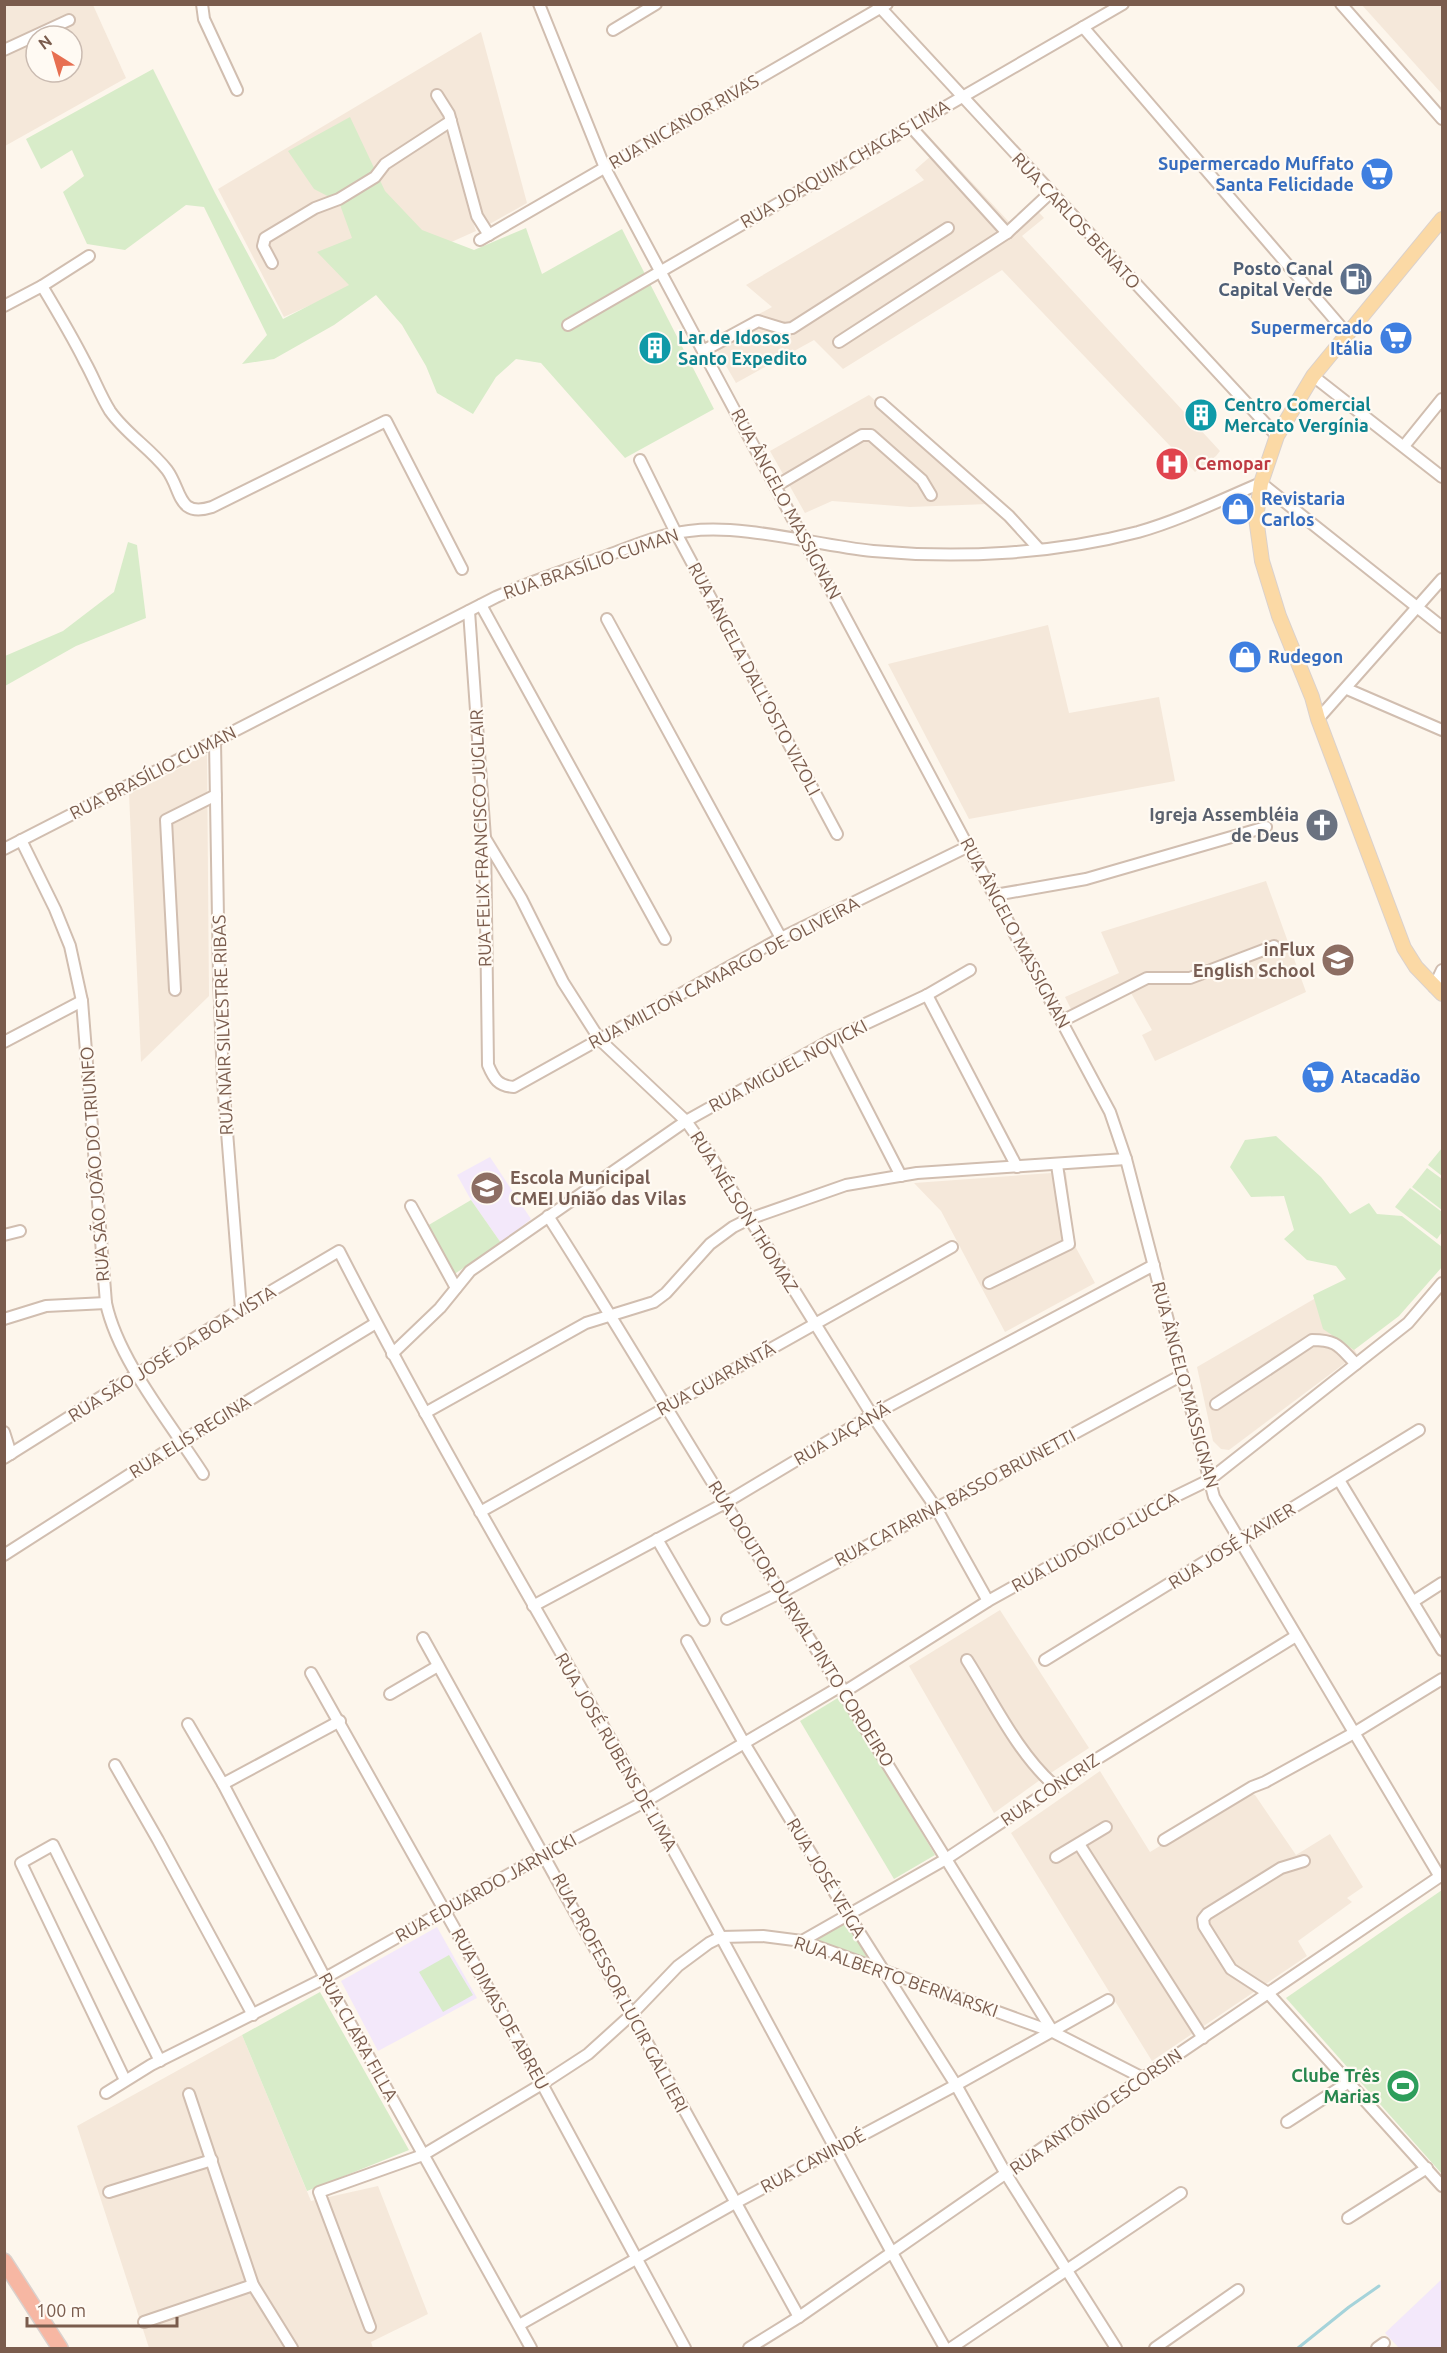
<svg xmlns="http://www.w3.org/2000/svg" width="1447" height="2353" font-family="Ubuntu,sans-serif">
	<rect width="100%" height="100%" fill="#fdf6ec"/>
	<!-- residential -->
	<g fill="#f5e8da" fill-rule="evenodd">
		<path d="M5 5H93L126 78 5 146ZM36 36H72V72H36Z"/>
		<polygon points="1362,5 1442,5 1442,94"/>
		<polygon points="481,32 527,203 488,225 480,214 472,219 476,231 284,317 218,189"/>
		<polygon points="925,132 1010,223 1035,208 1044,218 1022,236 1220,451 1216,456 1195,472 1002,270 843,369 814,340 736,383 711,340 772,307 746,285 924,180 915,170 932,155 918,138"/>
		<polygon points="869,395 988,504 910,507 832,501 805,513 770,451"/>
		<polygon points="1048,625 1069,713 1159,697 1175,781 969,819 888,664"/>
		<polygon points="207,754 209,996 141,1062 129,794"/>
		<polygon points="1266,881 1306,992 1155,1061 1142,1035 1152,1030 1131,993 1076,1019 1065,997 1119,973 1101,932"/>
		<polygon points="1066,1172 1075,1246 1095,1283 1005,1332 941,1211 914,1183"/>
		<polygon points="1321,1295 1357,1354 1229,1450 1221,1449 1213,1441 1197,1367"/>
		<polygon points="1000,1610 1089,1748 1040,1780 994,1813 909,1666"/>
		<polygon points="1100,1771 1150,1852 1247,1793 1255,1795 1296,1855 1330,1834 1363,1887 1347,1898 1352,1902 1298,1941 1307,1956 1152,2061 1011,1833"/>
		<polygon points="242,2035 311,2201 378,2186 428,2314 371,2342 373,2348 149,2348 77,2126"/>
	</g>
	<!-- education -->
	<g fill="#f3e8fa">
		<polygon points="490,1157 531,1219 501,1243 471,1200 457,1175"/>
		<polygon points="437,1927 477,1998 378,2051 341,1981"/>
		<polygon points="1442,2279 1442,2348 1399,2348 1385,2333"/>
	</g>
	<!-- green -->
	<g fill="#d8ecc9">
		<polygon points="153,69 215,193 283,319 349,285 317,252 352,238 339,202 314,189 288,151 350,117 385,191 422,230 474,250 526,228 542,274 622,229 714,409 625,458 541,363 516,359 496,377 473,414 437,393 426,366 402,325 376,295 334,325 274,359 242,364 267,335 204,207 186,205 125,250 87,244 63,192 84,176 72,150 41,169 26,139"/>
		<polygon points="128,542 137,545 146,618 76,646 5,686 5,656 63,631 114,592"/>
		<polygon points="1276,1136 1321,1177 1350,1214 1369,1203 1377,1214 1402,1216 1442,1247 1442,1267 1399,1316 1354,1350 1323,1329 1313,1295 1346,1279 1336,1266 1307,1260 1284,1239 1294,1230 1284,1196 1251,1197 1230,1167 1245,1140"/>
		<polygon points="1442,1148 1442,1176 1428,1165"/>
		<polygon points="1427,1168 1442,1179 1442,1210 1412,1187"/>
		<polygon points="1410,1188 1442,1212 1442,1232 1437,1239 1395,1207"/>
		<polygon points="471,1200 501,1243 453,1275 427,1226"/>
		<polygon points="841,1696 935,1855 894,1879 800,1721"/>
		<polygon points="1442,1890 1442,2174 1286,1998"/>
		<polygon points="847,1922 869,1961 815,1939"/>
		<polygon points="449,1955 473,1995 443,2012 419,1972"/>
		<polygon points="320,1992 409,2150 307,2191 242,2035"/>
	</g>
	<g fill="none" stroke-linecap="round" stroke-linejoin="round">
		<!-- stream -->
		<polyline stroke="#a5d3da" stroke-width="3" points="1298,2348 1349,2307 1379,2286"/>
		<!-- minor casing -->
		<g stroke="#d1beb0" stroke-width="14">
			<g id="minor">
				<polyline points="202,4 204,19 237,90"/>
				<polyline points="539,4 605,168 1110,1112 1126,1159 1214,1497 1440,1877"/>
				<polyline points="877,4 1277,436"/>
				<polyline points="1341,4 1442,119"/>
				<polyline points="1083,27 1348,335"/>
				<polyline points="613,30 656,4"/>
				<polyline points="4,50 69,20"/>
				<polyline points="437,95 449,114 477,216 489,235"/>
				<polyline points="911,127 1007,233"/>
				<polyline points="480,240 887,4"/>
				<polyline points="272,263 263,246 265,238 315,208 339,199 375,177 385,164 451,121"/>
				<path d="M42 286C57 311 72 336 85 362 94 378 100 395 110 411 126 434 150 448 167 470 182 490 177 518 212 507L386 421 462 569"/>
				<polyline points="4,306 42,286 89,256"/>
				<polyline points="568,325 1123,4"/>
				<polyline points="839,342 1007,233 1050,193"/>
				<polyline points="703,351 758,321 784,329 792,328 948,228"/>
				<polyline points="1313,376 1442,477"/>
				<polyline points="881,403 1009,516 1039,549"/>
				<polyline points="1404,446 1442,399"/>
				<polyline points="640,460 676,533 837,834"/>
				<polyline points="776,486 862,435 871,435 922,480 931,495"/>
				<polyline points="481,605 665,939"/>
				<path d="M469 611 485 838 488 1065C494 1079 498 1086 514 1087L781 938 969 846"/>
				<polyline points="607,619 781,938"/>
				<polyline points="1347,689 1442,730"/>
				<polyline points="1318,719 1442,579"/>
				<polyline points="215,741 219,977 223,1081 241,1309"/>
				<polyline points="485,838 521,898 563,982 600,1040 686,1121 708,1152 872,1415 936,1508 988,1601"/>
				<path d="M21 840 55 909 70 946 82 1001 106 1303C118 1360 171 1424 203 1474"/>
				<path d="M4 849 496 597C532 581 569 569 606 556 633 546 660 534 689 531 745 524 815 545 873 551 959 559 1054 554 1138 532 1180 520 1221 500 1261 483L1442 627"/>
				<polyline points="995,895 1086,879 1266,827"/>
				<polyline points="1434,987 1442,970"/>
				<polyline points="175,990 166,820 216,795"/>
				<polyline points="927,995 1017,1167"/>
				<polyline points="1062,1021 1147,978 1190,978 1274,946"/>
				<polyline points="831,1040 901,1176"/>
				<polyline points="4,1042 82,1001"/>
				<polyline points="411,1206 456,1288"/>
				<path d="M548 1216C609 1311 666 1408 725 1503 835 1679 944 1855 1053 2032"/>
				<polyline points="4,1235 20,1231"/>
				<polyline points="989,1283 1069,1244 1057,1165"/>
				<polyline points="4,1319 46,1306 106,1303"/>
				<polyline points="392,1354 440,1308 470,1271 686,1121 831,1040 927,995 970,970"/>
				<path d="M1216 1404 1312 1340C1338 1340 1339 1347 1356 1364"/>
				<polyline points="425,1413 586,1323 654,1302 666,1293 710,1244 733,1227 749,1219 846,1185 917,1173 1126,1159"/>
				<polyline points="4,1432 11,1454"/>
				<path d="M4 1458 241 1309 339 1251C435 1438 542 1619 646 1801 748 1982 843 2168 945 2348"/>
				<polyline points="1339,1480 1442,1650"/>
				<polyline points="480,1512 952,1247"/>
				<polyline points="657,1539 704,1620"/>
				<polyline points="4,1555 182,1441 376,1323"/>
				<polyline points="1414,1601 1442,1583"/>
				<polyline points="533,1606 725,1503 872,1415 1154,1265"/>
				<polyline points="727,1619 782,1592 1182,1375"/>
				<path d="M423 1638C550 1863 673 2091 799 2317"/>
				<polyline points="687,1641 744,1743 849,1916 956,2085 1006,2174 1116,2348"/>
				<path d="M967 1660C993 1701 1018 1754 1055 1786"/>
				<polyline points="1045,1660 1419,1430"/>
				<polyline points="311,1673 542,2084 685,2348"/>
				<polyline points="844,1692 988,1601 1168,1500 1209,1480 1408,1323 1442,1283"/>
				<polyline points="390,1694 438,1666"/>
				<polyline points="188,1724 223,1784 325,1978 531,2348"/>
				<polyline points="115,1765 158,1840 253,2015"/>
				<polyline points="223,1784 340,1721"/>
				<polyline points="1164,1840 1252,1787 1265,1782 1354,1733 1442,1679"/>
				<polyline points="1079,1844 1203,2038"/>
				<polyline points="1056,1857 1106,1827"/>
				<polyline points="1304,1861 1281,1868 1207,1914 1203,1919 1204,1926 1231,1969 1268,1993 1442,2186"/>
				<polyline points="802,1941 946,1859 1100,1757 1296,1636"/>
				<polyline points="125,2080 21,1863 53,1845 160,2061"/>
				<polyline points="106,2093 151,2065 325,1978 545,1854 646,1801 841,1686"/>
				<polyline points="189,2094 253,2285 292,2348"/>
				<polyline points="1287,2122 1349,2082"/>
				<polyline points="109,2192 212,2160"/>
				<polyline points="1348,2218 1427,2168"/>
				<polyline points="144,2322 253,2285"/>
				<polyline points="519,2325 735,2203 956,2085 1108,2000"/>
				<polyline points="370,2327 319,2192 423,2155 542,2084 588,2054 631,2015 678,1966 709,1943 721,1937 763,1936 802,1941 1053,2032 1143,2078"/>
				<polyline points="749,2348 799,2317 1143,2078 1442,1875"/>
				<polyline points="951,2348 1181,2193"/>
				<polyline points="1155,2348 1238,2290"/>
				<polyline points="1377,2348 1384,2343"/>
			</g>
		</g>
		<!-- major casing -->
		<g stroke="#dad1cd" stroke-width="16">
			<polyline id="major" points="1442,219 1313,376 1277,436 1261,483 1256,518 1262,561 1279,616 1312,697 1318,719 1404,948 1416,967 1442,994"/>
		</g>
		<!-- highway casing -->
		<g stroke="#dad1cd" stroke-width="18">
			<polyline id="highway" points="4,2261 60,2348"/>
		</g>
		<!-- minor -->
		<use href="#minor" stroke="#fff" stroke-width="10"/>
		<!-- major -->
		<use href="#major" stroke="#fbd9a5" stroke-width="14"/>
		<!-- highway -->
		<use href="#highway" stroke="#f7b7a3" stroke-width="15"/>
	</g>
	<!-- icons -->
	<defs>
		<g id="supermarket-disc" transform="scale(1.725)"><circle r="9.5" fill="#3f7fe0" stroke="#fffaf3"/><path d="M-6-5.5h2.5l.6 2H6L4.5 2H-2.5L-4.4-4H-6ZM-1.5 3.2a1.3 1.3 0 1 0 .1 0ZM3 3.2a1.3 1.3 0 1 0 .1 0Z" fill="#fff"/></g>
		<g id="fuel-disc" transform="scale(1.725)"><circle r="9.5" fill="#5c6f8a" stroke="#fffaf3"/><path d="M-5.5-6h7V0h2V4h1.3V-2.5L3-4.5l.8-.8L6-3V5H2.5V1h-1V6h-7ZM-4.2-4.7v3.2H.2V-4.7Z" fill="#fff"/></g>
		<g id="building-disc" transform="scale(1.725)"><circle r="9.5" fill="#0f9aa8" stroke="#fffaf3"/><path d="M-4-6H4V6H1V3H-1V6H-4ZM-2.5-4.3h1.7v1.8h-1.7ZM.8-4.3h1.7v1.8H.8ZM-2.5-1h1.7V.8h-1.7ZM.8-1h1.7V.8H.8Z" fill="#fff"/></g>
		<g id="hospital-disc" transform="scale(1.725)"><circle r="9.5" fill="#e0444e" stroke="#fffaf3"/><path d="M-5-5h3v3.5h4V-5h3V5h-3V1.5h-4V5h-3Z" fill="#fff"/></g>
		<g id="shop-disc" transform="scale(1.725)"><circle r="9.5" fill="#3f7fe0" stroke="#fffaf3"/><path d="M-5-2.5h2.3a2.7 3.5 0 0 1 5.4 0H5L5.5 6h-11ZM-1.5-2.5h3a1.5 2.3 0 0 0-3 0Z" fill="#fff"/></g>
		<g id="church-disc" transform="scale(1.725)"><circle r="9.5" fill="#6b7280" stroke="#fffaf3"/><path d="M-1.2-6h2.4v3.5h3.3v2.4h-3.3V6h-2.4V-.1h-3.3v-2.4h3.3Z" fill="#fff"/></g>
		<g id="school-disc" transform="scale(1.725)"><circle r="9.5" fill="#8d6e63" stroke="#fffaf3"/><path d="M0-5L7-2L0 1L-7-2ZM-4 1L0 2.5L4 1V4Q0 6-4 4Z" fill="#fff"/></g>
		<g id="stadium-disc" transform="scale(1.725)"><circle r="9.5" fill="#2e9e5b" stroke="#fffaf3"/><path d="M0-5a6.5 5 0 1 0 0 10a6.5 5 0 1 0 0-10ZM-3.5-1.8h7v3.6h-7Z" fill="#fff"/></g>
	</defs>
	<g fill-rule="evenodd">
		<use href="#supermarket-disc" x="1377" y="174"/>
		<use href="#fuel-disc" x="1356" y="279"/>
		<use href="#supermarket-disc" x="1396" y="338"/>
		<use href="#building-disc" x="655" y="348"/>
		<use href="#building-disc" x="1201" y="415"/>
		<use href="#hospital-disc" x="1172" y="464"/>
		<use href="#shop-disc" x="1238" y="509"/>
		<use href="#shop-disc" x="1245" y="657"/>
		<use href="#church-disc" x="1322" y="825"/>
		<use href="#school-disc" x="1338" y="960"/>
		<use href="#supermarket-disc" x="1318" y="1077"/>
		<use href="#school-disc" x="487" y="1188"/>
		<use href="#stadium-disc" x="1403" y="2086"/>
	</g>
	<g text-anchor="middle" stroke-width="4.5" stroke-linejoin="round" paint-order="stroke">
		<!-- street labels -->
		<g font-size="18" fill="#7a5c4d" stroke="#fffaf3">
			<text transform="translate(684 122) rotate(-30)" y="6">RUA NICANOR RIVAS</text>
			<text transform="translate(845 164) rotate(-30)" y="6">RUA JOAQUIM CHAGAS LIMA</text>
			<text transform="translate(1076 221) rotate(47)" y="6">RUA CARLOS BENATO</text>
			<text transform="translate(786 504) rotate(62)" y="6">RUA ÂNGELO MASSIGNAN</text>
			<text transform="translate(591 564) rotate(-19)" y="6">RUA BRASÍLIO CUMAN</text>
			<text transform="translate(754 679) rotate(62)" y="6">RUA ÂNGELA DALL'OSTO VIZOLI</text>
			<text transform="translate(153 773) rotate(-27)" y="6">RUA BRASÍLIO CUMAN</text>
			<text transform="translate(481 838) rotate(-92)" y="6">RUA FELIX FRANCISCO JUGLAIR</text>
			<text transform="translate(1015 933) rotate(62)" y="6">RUA ÂNGELO MASSIGNAN</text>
			<text transform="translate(724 973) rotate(-28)" y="6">RUA MILTON CAMARGO DE OLIVEIRA</text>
			<text transform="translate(223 1025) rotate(-92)" y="6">RUA NAIR SILVESTRE RIBAS</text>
			<text transform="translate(788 1066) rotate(-28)" y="6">RUA MIGUEL NOVICKI</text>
			<text transform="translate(95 1164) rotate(-94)" y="6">RUA SÃO JOÃO DO TRIUNFO</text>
			<text transform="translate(744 1212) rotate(58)" y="6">RUA NÉLSON THOMAZ</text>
			<text transform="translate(172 1354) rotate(-32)" y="6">RUA SÃO JOSÉ DA BOA VISTA</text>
			<text transform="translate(716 1379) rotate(-29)" y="6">RUA GUARANTÃ</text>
			<text transform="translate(1185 1385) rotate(75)" y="6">RUA ÂNGELO MASSIGNAN</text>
			<text transform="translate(842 1434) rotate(-30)" y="6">RUA JAÇANÃ</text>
			<text transform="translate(190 1437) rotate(-32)" y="6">RUA ELIS REGINA</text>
			<text transform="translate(955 1498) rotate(-28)" y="6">RUA CATARINA BASSO BRUNETTI</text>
			<text transform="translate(1095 1542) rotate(-29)" y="6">RUA LUDOVICO LUCCA</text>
			<text transform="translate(1232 1546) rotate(-32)" y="6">RUA JOSÉ XAVIER</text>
			<text transform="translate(801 1624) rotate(58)" y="6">RUA DOUTOR DURVAL PINTO CORDEIRO</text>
			<text transform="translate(616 1752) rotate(60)" y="6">RUA JOSÉ RUBENS DE LIMA</text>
			<text transform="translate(1050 1790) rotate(-34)" y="6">RUA CONCRIZ</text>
			<text transform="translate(826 1878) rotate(59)" y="6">RUA JOSÉ VEIGA</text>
			<text transform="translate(486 1888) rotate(-29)" y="6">RUA EDUARDO JARNICKI</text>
			<text transform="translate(896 1977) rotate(19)" y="6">RUA ALBERTO BERNARSKI</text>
			<text transform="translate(620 1993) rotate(62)" y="6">RUA PROFESSOR LUCIR GALLIERI</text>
			<text transform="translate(500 2009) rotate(61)" y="6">RUA DIMAS DE ABREU</text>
			<text transform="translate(358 2037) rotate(61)" y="6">RUA CLARA FILLA</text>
			<text transform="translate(1096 2112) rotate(-35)" y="6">RUA ANTÔNIO ESCORSIN</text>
			<text transform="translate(813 2161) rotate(-28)" y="6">RUA CANINDÉ</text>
		</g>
		<!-- shop labels -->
		<g font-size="18" font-weight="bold" fill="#366cbe" stroke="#fffaf3" text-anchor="start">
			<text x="1354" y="170" text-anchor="end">Supermercado Muffato<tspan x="1354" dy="21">Santa Felicidade</tspan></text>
			<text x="1373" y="334" text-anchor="end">Supermercado<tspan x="1373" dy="21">Itália</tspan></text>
			<text x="1261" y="505">Revistaria<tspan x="1261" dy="21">Carlos</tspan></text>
			<text x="1268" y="663">Rudegon</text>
			<text x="1341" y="1083">Atacadão</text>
		</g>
		<!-- service labels -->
		<g font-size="18" font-weight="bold" fill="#4e5e75" stroke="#fffaf3" text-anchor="end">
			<text x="1333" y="275">Posto Canal<tspan x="1333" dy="21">Capital Verde</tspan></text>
		</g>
		<!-- culture labels -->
		<g font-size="18" font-weight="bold" fill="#0d838f" stroke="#fffaf3" text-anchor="start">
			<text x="678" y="344">Lar de Idosos<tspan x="678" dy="21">Santo Expedito</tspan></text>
			<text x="1224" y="411">Centro Comercial<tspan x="1224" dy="21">Mercato Vergínia</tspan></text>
		</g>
		<!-- health labels -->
		<g font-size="18" font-weight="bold" fill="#be3a42" stroke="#fffaf3" text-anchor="start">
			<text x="1195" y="470">Cemopar</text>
		</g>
		<!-- worship labels -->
		<g font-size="18" font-weight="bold" fill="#5b616d" stroke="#fffaf3" text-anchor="end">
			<text x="1299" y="821">Igreja Assembléia<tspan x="1299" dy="21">de Deus</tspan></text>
		</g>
		<!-- education labels -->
		<g font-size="18" font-weight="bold" fill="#785e54" stroke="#fffaf3" text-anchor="end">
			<text x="1315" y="956">inFlux<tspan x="1315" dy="21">English School</tspan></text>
			<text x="510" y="1184" text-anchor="start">Escola Municipal<tspan x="510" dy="21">CMEI União das Vilas</tspan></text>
		</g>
		<!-- leisure labels -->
		<g font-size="18" font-weight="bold" fill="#27864d" stroke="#fffaf3" text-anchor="end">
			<text x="1380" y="2082">Clube Três<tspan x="1380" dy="21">Marias</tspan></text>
		</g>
	</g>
	<!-- border -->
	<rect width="1447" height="2353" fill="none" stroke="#7a5c4d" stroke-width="12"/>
	<!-- north arrow -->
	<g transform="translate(54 54) rotate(323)"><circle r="28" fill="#fffaf3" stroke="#cabbb1" stroke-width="1.5"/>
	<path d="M0-4.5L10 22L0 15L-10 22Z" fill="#e76f51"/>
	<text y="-9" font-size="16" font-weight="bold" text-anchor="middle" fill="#7a5c4d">N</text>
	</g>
	<!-- scale -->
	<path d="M27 2317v9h150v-9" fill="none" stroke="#7a5c4d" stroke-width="3"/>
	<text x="36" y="2317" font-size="18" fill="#7a5c4d" stroke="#fffaf3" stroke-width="4.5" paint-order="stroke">100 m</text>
</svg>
